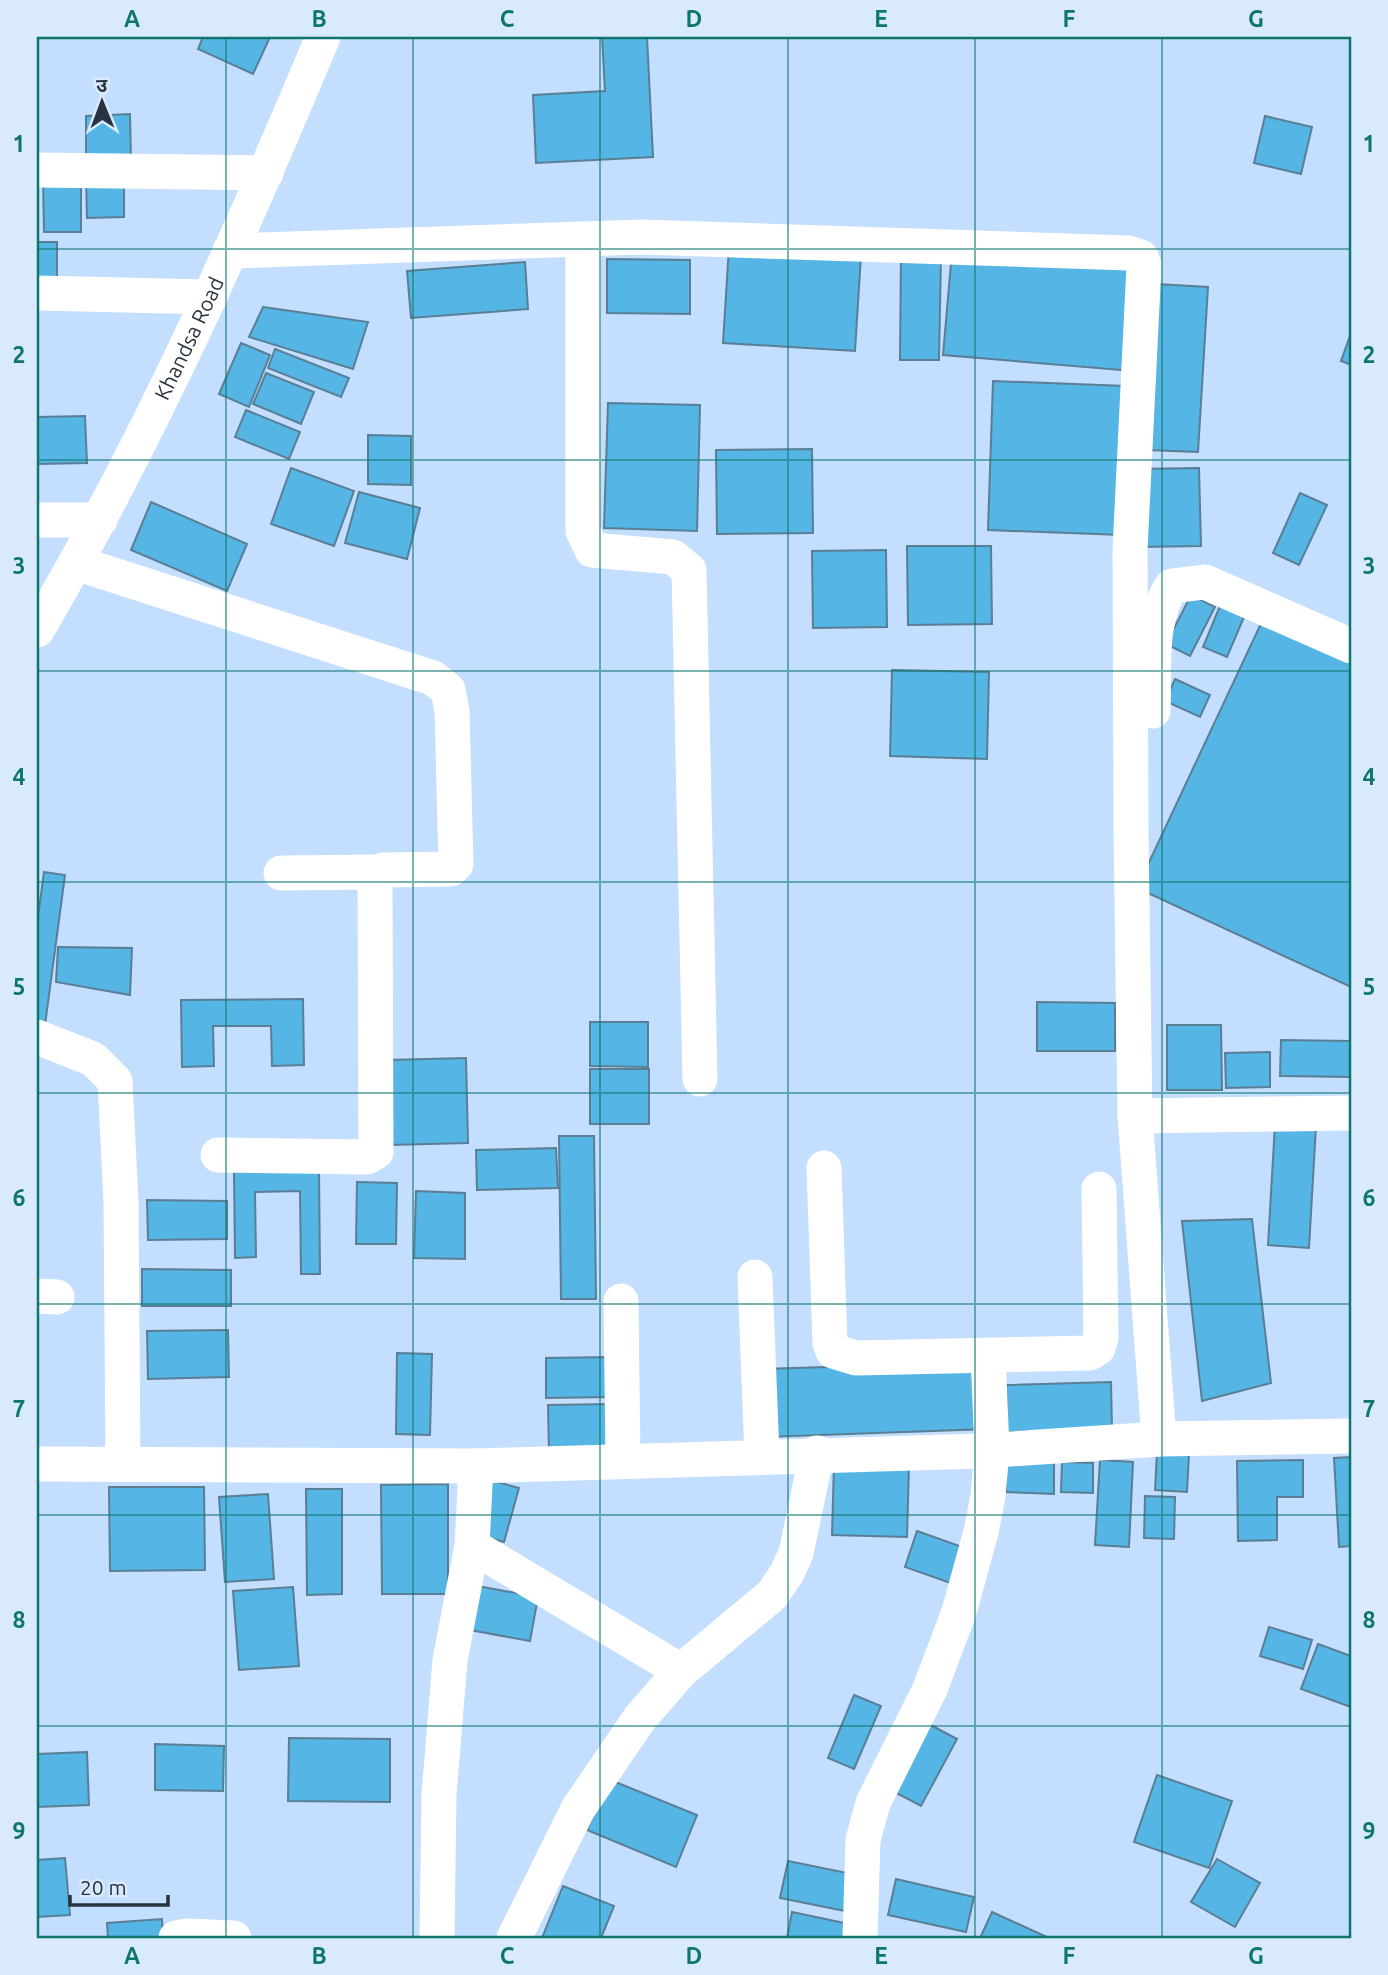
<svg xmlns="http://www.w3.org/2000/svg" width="1388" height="1975" font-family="Ubuntu,'Noto Sans Devanagari',sans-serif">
	<rect width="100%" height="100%" fill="#c3defe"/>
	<!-- building -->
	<g fill="#55b5e5" stroke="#5a7f94" stroke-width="2">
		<polygon points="203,37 270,37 253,74 198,49"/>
		<polygon points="602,37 647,37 653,157 536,163 533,95 605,91"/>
		<polygon points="130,114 131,161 86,163 86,116"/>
		<polygon points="1265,116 1312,127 1301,174 1254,163"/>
		<polygon points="124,176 124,217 87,218 86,177"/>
		<polygon points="81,177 81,232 44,232 43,178"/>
		<rect x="37" y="242" width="20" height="39"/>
		<polygon points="729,247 861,255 855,351 723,343"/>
		<polygon points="952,252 1142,267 1133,371 943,355"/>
		<polygon points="901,255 941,255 939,360 900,360"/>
		<polygon points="607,259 690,260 690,314 607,313"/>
		<polygon points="525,262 528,309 411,318 407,271"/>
		<polygon points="1156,284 1208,287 1198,452 1147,450"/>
		<polygon points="263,307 368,322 353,369 249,337"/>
		<polygon points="1351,333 1351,365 1341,361"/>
		<polygon points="241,343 270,355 249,407 219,394"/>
		<polygon points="275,349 349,378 341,397 268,368"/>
		<polygon points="266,373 314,392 301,424 253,404"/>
		<polygon points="993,381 1126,386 1121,535 988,530"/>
		<polygon points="608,403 700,405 697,531 604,528"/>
		<polygon points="246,410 300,432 289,459 235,437"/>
		<polygon points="85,416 87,463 37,464 37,417"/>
		<polygon points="368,435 411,436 411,485 368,484"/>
		<polygon points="812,449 813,533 717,534 716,450"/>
		<polygon points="291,468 354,491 334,546 271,524"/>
		<polygon points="1199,468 1201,546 1138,547 1136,469"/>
		<polygon points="359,492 420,508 407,559 345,543"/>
		<polygon points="1300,493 1327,505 1299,565 1273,553"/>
		<polygon points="151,502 247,544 227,591 131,550"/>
		<polygon points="907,546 991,546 992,624 908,625"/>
		<polygon points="886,550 887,627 813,628 812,551"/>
		<polygon points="1191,595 1215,607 1190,656 1166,644"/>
		<polygon points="1222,601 1247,610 1227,657 1203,647"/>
		<polygon points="1264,617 1351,658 1351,987 1137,888"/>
		<polygon points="892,670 989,672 987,759 890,756"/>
		<polygon points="1175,679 1210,695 1200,717 1165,701"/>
		<polygon points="44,872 65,875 45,1025 37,1024 37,924"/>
		<polygon points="58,947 132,948 130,995 56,982"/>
		<polygon points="303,999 304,1065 272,1066 271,1026 213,1026 214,1066 182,1067 181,1000"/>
		<polygon points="1037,1002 1115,1003 1115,1051 1037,1051"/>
		<polygon points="590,1022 648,1022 648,1067 590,1066"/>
		<polygon points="1167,1025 1221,1025 1222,1090 1167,1090"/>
		<polygon points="1281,1040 1351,1041 1351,1077 1280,1076"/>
		<polygon points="1270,1052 1270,1087 1226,1088 1225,1053"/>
		<polygon points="466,1058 468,1143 389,1145 388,1060"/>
		<rect x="590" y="1069" width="59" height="55"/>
		<polygon points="1275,1124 1316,1126 1309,1248 1268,1245"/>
		<polygon points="559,1136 594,1136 596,1299 561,1299"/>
		<polygon points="556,1148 558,1188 477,1190 476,1150"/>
		<polygon points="319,1169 320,1274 301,1274 300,1191 255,1192 256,1257 235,1258 234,1170"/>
		<polygon points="357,1182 397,1183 396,1244 356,1244"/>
		<polygon points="416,1191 465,1193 465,1259 414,1258"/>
		<polygon points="147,1200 227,1201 227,1239 148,1240"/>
		<polygon points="1252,1219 1271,1383 1202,1401 1182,1221"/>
		<polygon points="142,1269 231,1270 231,1306 142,1306"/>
		<polygon points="228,1330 229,1377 148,1379 147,1331"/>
		<polygon points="397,1353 432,1354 430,1435 396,1434"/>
		<polygon points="612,1357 612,1397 546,1398 546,1358"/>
		<polygon points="985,1362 988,1429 765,1437 763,1369"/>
		<polygon points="1111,1382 1112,1429 1007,1432 1006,1385"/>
		<polygon points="613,1404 613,1453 549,1453 548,1405"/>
		<polygon points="1157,1451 1189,1454 1187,1492 1155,1490"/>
		<polygon points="1351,1457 1351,1546 1339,1547 1334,1458"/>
		<polygon points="1100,1460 1133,1462 1129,1547 1095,1545"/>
		<polygon points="1303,1460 1303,1497 1277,1497 1277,1540 1238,1541 1237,1461"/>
		<polygon points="1006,1461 1054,1462 1054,1494 1006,1492"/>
		<polygon points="1062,1462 1093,1463 1093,1493 1061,1492"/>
		<polygon points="834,1464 909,1466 907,1537 832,1535"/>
		<polygon points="490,1480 519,1488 504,1542 475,1534"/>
		<polygon points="448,1484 448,1594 382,1594 381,1485"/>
		<polygon points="109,1487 204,1487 205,1570 110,1571"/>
		<polygon points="306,1489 342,1489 342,1594 307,1595"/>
		<polygon points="268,1494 274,1579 225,1582 219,1497"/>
		<polygon points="1145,1496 1175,1497 1174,1539 1144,1538"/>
		<polygon points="917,1531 968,1549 956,1585 905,1567"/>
		<polygon points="472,1585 538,1597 530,1641 464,1629"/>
		<polygon points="293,1587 299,1666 239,1670 233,1591"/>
		<polygon points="1269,1627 1312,1640 1303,1669 1260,1656"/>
		<polygon points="1318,1644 1351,1656 1351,1707 1301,1689"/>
		<polygon points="854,1695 881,1706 854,1769 828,1758"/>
		<polygon points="925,1722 957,1739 921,1806 889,1789"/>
		<polygon points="289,1738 390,1739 390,1802 288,1801"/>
		<polygon points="155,1744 224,1746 223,1791 155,1790"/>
		<polygon points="87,1752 89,1805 37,1807 37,1754"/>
		<polygon points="1157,1775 1232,1801 1209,1868 1134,1842"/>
		<polygon points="608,1779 697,1815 676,1867 587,1830"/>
		<polygon points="65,1858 70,1915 37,1917 37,1860"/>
		<polygon points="1217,1859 1260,1883 1235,1927 1191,1902"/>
		<polygon points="788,1861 852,1874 845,1911 780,1898"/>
		<polygon points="896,1879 974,1897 966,1932 888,1915"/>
		<polygon points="563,1886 614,1906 601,1938 542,1938"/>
		<polygon points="792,1912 854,1925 852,1938 787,1938"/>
		<polygon points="992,1912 1049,1938 980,1938"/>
		<polygon points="162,1919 163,1938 108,1938 107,1923"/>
	</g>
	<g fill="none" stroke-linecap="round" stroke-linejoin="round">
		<!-- minor -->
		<g stroke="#fff" stroke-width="35">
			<polyline points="37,170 266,173"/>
			<polyline points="583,239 583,531 592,550 673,557 689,570 700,1079"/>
			<polyline points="230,251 642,237 1129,253 1141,257 1144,265 1130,550 1131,831 1135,1116 1159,1439"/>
			<polyline points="37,293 210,297"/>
			<polyline points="37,520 100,520"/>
			<polyline points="76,563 433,678 448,690 452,711 456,864 451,869 383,870 377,872 375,881 376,1152 367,1157 218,1155"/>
			<path id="s1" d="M37 630C149 440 238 240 323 37"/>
			<path d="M1153 711C1155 670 1148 620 1172 586L1205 582 1351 646"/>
			<polyline points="281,873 377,872"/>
			<polyline points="37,1037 93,1059 115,1081 121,1202 123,1463"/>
			<polyline points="1135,1116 1351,1113"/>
			<polyline points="824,1168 830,1343 833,1351 856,1358 1090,1353 1098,1348 1101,1338 1099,1189"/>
			<polyline points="755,1277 762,1456"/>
			<polyline points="37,1296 57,1297"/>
			<polyline points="621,1301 623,1461"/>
			<polyline points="37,1464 476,1466 981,1451 1159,1439 1351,1436"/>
			<polyline points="472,1546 681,1671"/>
			<polyline points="176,1938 187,1936 234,1938"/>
			<polyline points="437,1938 439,1795 450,1660 472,1546 476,1466"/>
			<polyline points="514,1938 578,1809 640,1718 681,1671 772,1595 787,1573 796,1553 817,1453"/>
			<polyline points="860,1938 863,1840 873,1803 930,1689 959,1612 981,1532 988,1496 992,1450 988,1355"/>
		</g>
	</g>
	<!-- grid -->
	<path fill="none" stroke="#0f766e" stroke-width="2" stroke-opacity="0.55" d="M226 37V1938M413 37V1938M600 37V1938M788 37V1938M975 37V1938M1162 37V1938M37 249H1351M37 460H1351M37 671H1351M37 882H1351M37 1093H1351M37 1304H1351M37 1515H1351M37 1726H1351"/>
	<g text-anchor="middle" stroke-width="5" stroke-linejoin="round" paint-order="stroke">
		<!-- street labels -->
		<g font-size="21" fill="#28333f" stroke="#daeafd">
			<text dy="7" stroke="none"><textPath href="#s1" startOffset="329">Khandsa Road</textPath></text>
		</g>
	</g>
	<!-- border -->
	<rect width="1388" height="1975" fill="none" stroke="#daeafd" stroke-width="77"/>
	<!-- north arrow -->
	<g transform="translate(102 102) rotate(359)" stroke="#daeafd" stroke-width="5" paint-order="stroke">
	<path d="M0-5L12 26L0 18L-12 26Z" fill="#28333f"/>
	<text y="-10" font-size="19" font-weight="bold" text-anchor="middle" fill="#28333f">उ</text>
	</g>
	<!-- scale -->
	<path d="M70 1895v10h98v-10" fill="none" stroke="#28333f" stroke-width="3.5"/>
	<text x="80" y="1895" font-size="21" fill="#28333f" stroke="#daeafd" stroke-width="5" paint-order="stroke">20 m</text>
	<rect x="38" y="38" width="1312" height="1899" fill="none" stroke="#0f766e" stroke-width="2.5"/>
	<g font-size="23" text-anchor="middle" font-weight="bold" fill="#0f766e">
		<text x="132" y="27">A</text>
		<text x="319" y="27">B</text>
		<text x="507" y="27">C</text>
		<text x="694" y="27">D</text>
		<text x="881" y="27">E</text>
		<text x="1069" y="27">F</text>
		<text x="1256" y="27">G</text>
		<text x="19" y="152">1</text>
		<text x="1369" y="152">1</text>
		<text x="19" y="363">2</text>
		<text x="1369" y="363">2</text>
		<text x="19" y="574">3</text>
		<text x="1369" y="574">3</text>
		<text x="19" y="785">4</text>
		<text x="1369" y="785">4</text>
		<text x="19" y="995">5</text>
		<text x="1369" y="995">5</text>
		<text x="19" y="1206">6</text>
		<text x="1369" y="1206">6</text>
		<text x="19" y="1417">7</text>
		<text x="1369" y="1417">7</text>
		<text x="19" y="1628">8</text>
		<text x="1369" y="1628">8</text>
		<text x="19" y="1839">9</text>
		<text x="1369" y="1839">9</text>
		<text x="132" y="1964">A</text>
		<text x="319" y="1964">B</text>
		<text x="507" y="1964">C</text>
		<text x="694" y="1964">D</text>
		<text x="881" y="1964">E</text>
		<text x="1069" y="1964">F</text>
		<text x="1256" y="1964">G</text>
	</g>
</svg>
